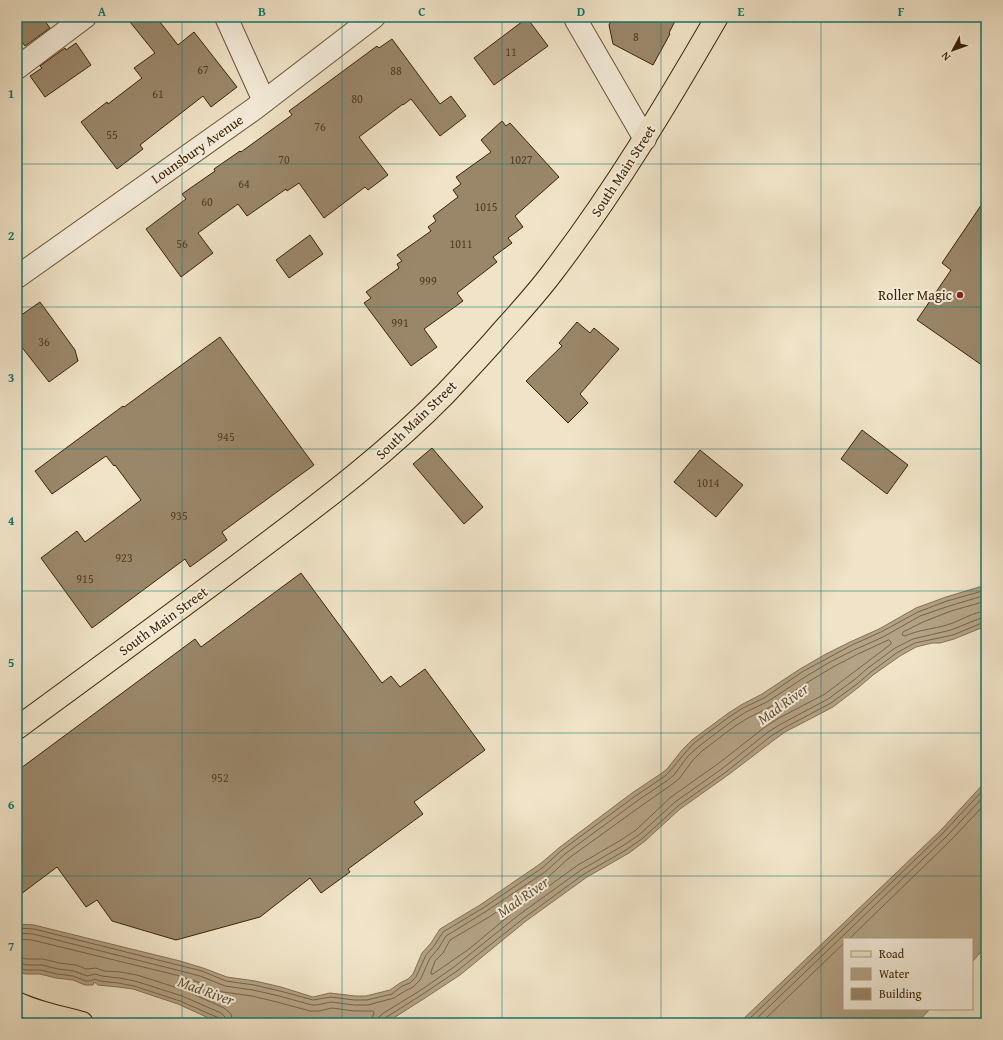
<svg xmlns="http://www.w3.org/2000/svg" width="1003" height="1040" font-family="'Gentium Book Plus',serif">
	<rect width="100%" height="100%" fill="#f0e3c7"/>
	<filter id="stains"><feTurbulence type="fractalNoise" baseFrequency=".005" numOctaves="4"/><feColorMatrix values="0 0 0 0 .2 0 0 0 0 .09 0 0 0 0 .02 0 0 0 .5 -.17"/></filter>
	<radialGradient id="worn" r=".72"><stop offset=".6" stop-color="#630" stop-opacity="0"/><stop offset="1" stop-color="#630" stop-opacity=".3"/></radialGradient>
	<!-- water -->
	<g fill="#b3a285" stroke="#847052">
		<polygon points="986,585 986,626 954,639 940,643 932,643 916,647 900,656 873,675 859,687 833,707 785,732 774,740 728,775 680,809 645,841 629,853 587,877 526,921 460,975 425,998 392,1019 384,1023 223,1023 213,1020 178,1004 133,989 118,987 98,985 94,982 93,985 85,985 73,980 56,978 40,974 26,974 17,972 17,924 34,925 180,961 203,968 227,977 255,981 281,987 313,997 330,993 355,996 366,996 390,990 400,983 408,979 413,974 422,953 431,943 440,929 480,905 540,864 560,847 632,793 662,773 667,769 682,750 692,740 727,714 741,705 762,694 800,669 826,654 850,642 879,629 916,608 946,597"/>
		<polygon points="986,781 986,946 972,962 972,939 844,939 844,1009 930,1009 917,1023 739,1023 941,830"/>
	</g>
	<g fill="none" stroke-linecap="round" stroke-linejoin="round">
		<!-- shore -->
		<g stroke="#786345" stroke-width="1">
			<path d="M986 601 951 611 923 622 903 632 902 635 905 636C918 630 933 629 947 625 960 621 973 612 986 611"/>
			<polygon points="889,640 891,642 891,644 825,694 779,718 765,727 719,763 671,797 636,830 621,840 578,865 517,909 469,949 433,974 431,974 431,972 435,961 443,953 450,940 489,917 548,877 569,858 641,806 671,785 679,779 693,760 702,751 735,726 748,718 770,707 808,682 833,667 856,655"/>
			<polyline points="17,928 34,929 202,971 226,981 254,985 280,991 313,1000 331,997 354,1000 367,1000 392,994 402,986 410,983 416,977 426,955 434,946 443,932 483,908 542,868 562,850 634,797 665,776 670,771 685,753 694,743 729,717 743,708 764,698 802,672 828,658 852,645 881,632 918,612 947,601 986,590"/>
			<polyline points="17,933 33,934 177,970 200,976 225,986 253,990 279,996 312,1005 317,1005 331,1002 354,1005 368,1005 394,998 405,991 413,987 420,980 422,976 430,958 438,949 446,936 485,912 545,872 565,854 637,801 668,780 674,775 688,756 698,747 732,721 746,712 767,702 805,677 830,662 854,650 883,637 920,616 949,606 986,595"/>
			<polyline points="17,939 32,940 176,975 198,982 223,992 252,996 277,1002 310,1011 319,1011 332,1008 354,1011 373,1011 374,1013 372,1018 371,1023"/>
			<polyline points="849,939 951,840 986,803"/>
			<polyline points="17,957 27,959 43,959 59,963 76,965 86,969 96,968 104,971 120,972 137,975 184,990 224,1008 231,1014 233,1023"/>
			<polyline points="17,963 27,965 42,965 58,969 74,971 87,976 95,974 102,976 119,978 135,981 182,996 221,1013 225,1017 227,1023"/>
			<polyline points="17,968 26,970 41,970 57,974 73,976 86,981 90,981 95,979 100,981 118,983 134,986 180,1001 219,1018 221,1020 222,1023"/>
			<polyline points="377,1023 378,1018 382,1014 421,990 454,967 520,914 581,870 624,845 640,834 675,802 723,768 768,732 781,724 828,699 854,680 868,668 895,648 913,639 951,630 981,618 986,617"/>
			<polyline points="382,1023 383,1020 385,1018 423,994 457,971 524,918 584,874 626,850 643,838 678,806 726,772 771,736 784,728 831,703 857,684 871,672 898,652 915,643 953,635 982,623 986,622"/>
			<polyline points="745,1023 943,833 986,787"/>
			<polyline points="752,1023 947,836 986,794"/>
			<polyline points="761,1023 844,943"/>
		</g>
	</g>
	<!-- building -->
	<g fill="#9a876a" stroke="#3d2405">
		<polygon points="17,17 42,17 50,28 25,46 17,35"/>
		<polygon points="126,17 156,17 178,45 194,32 237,87 211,107 203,96 140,145 143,149 117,169 81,122 107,102 108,104 142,78 134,68 155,53"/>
		<polygon points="613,17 677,17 669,33 670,34 653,65 613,44 609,25"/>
		<polygon points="527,18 548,46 494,85 474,58"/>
		<polygon points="392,39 440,104 451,96 466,116 440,136 411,99 403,105 403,104 359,137 388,175 368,190 365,187 324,218 299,183 287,191 286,189 247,216 238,204 198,233 213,253 181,277 146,229 186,199 182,194 215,171 214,169 240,151 241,152 292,115 289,111 377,46 379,48"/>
		<polygon points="76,43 91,65 45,97 30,76 42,68 40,66 65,48 66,50"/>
		<polygon points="502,121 506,126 510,123 559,177 515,216 523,227 508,238 512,243 493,257 497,262 457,293 463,301 424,329 437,347 411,366 364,303 371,298 366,292 399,268 397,264 402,261 397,255 431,231 428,227 436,221 433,216 458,197 453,190 461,184 456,177 491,152 481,140"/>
		<polygon points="986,198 986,368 917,320 951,270 942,263"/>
		<polygon points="310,235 323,254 289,278 276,260"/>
		<polygon points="40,302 75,350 78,361 49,382 17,341 17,318"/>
		<polygon points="577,322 590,333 594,328 619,349 580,394 588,403 568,423 526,381 562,346 559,343"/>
		<polygon points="220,337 314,465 222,532 227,540 190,567 185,559 92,628 41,558 77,531 85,542 141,500 115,465 114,466 106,456 52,494 35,471 123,406 124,407"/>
		<polygon points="862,430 908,465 887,494 841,459"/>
		<polygon points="432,448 483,507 464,524 413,464"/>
		<polygon points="700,450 743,485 716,517 674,482"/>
		<polygon points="301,573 382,683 391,676 400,687 425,669 485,750 414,802 423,814 348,869 350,872 321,893 310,878 260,917 176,940 112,921 97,900 86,907 57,867 17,897 17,771 195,639 201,647"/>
	</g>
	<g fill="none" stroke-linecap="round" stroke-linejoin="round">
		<!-- minor casing -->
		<g stroke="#6a5436" stroke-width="24">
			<g id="minor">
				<polyline points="226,17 264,101"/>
				<polyline points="575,17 576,20 645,139"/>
				<polyline points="17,68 85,17"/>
				<polyline points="17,277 254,109 374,17"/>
			</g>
		</g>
		<!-- major casing -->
		<g stroke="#3d2405" stroke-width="24">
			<g id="major">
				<path d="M17 728C99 668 181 608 262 547 326 499 389 451 445 394 461 377 477 360 493 342 513 319 534 297 552 273 614 192 666 105 717 17"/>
				<path d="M17 1003C37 1013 61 1017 82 1023"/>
			</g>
		</g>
		<!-- minor -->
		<use href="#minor" stroke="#f5eddb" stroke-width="22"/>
		<!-- major -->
		<use href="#major" stroke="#f0e3c7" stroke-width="22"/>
	</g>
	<!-- grid -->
	<path fill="none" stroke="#0f766e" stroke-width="1" stroke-opacity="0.55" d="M182 17V1023M342 17V1023M502 17V1023M661 17V1023M821 17V1023M17 164H986M17 307H986M17 449H986M17 591H986M17 733H986M17 876H986"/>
	<!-- markers -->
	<circle fill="#8f2418" stroke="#f5eddb" stroke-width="1.5" cx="960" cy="295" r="4"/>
	<g text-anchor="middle" stroke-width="4" stroke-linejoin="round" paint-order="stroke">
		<!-- number labels -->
		<g font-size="12" fill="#543d1e">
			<text x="636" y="41">8</text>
			<text x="511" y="56">11</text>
			<text x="203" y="74">67</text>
			<text x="396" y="75">88</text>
			<text x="158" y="98">61</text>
			<text x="357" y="103">80</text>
			<text x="320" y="131">76</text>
			<text x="112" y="139">55</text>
			<text x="284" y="164">70</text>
			<text x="521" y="164">1027</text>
			<text x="244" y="188">64</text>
			<text x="207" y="206">60</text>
			<text x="486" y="211">1015</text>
			<text x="182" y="248">56</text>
			<text x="461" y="248">1011</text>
			<text x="428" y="285">999</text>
			<text x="400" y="327">991</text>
			<text x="44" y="346">36</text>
			<text x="226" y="441">945</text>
			<text x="708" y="487">1014</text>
			<text x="179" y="520">935</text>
			<text x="124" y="562">923</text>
			<text x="85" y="583">915</text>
			<text x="220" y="782">952</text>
		</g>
		<!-- street labels -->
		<g font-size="14" fill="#3d2405" stroke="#f5eddb">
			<text transform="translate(197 149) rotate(-35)" y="5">Lounsbury Avenue</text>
			<text transform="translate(623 171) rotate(-57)" y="5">South Main Street</text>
			<text transform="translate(416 420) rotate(-44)" y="5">South Main Street</text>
			<text transform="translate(163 621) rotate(-36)" y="5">South Main Street</text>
		</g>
		<!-- poi labels -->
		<g font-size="14" fill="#3d2405" stroke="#f5eddb" text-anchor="end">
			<text x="952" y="300">Roller Magic</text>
		</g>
		<!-- water labels -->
		<g font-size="15" font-style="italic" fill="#665032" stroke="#f5eddb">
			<text transform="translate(783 704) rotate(-36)" y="5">Mad River</text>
			<text transform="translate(523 897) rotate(-35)" y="5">Mad River</text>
			<text transform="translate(206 991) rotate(20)" y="5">Mad River</text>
		</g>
	</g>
	<!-- margin -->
	<rect width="1003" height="1040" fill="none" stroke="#f0e3c7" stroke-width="44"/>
	<!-- legend -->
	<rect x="843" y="938" width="130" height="72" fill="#f5eddb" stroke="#ab9d85"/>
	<rect x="851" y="951" width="20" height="6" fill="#f0e3c7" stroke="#ab9d85"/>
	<text x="879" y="958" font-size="12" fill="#3d2405">Road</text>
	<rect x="851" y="968" width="20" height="12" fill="#b3a285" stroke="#ab9d85"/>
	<text x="879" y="978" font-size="12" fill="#3d2405">Water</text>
	<rect x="851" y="988" width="20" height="12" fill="#9a876a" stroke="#ab9d85"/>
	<text x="879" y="998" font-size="12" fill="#3d2405">Building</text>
	<!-- north arrow -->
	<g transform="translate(953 50) rotate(229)" stroke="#f5eddb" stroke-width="3" paint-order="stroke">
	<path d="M0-3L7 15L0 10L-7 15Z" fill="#3d2405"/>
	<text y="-6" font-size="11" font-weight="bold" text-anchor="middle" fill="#3d2405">N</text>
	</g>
	<rect x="22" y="22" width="959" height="996" fill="none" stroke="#0f766e" stroke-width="1.5"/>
	<g font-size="13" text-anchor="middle" font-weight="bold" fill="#0f766e">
		<text x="102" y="16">A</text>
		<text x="262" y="16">B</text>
		<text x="422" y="16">C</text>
		<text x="581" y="16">D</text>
		<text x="741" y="16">E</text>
		<text x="901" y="16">F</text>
		<text x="11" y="98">1</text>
		<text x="11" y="240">2</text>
		<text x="11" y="382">3</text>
		<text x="11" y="525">4</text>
		<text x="11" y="667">5</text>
		<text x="11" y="809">6</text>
		<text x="11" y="951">7</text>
	</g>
	<rect width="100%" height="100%" filter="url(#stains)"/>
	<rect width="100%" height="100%" fill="url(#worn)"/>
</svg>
